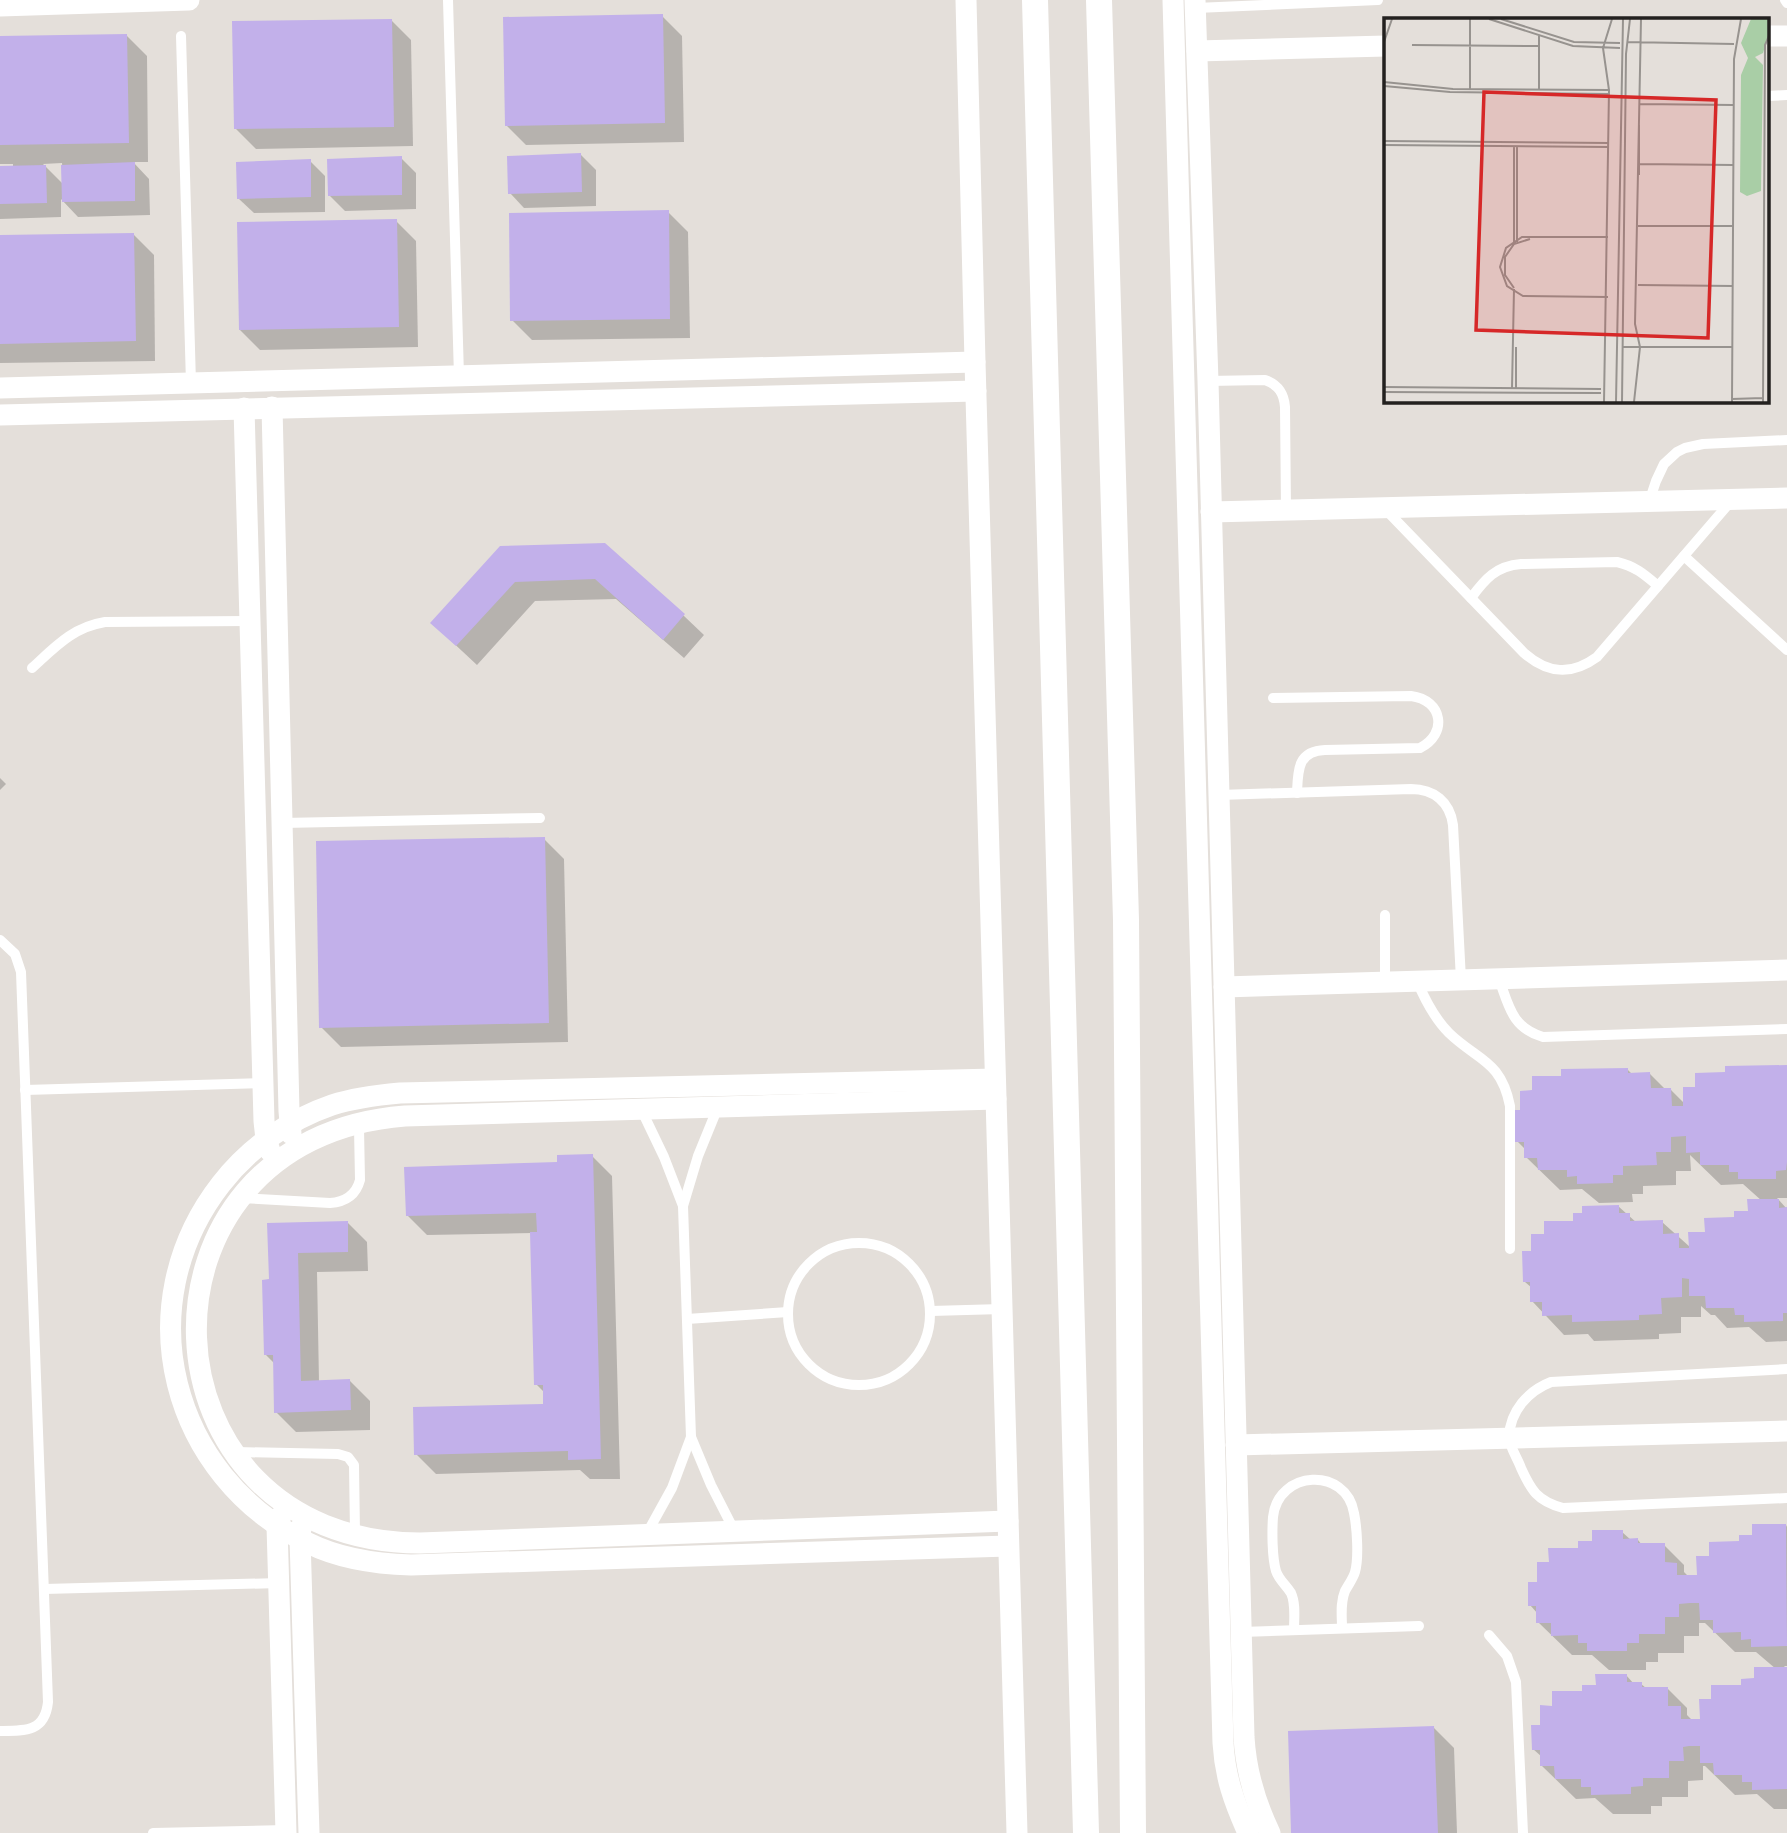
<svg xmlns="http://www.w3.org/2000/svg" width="1787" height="1833" font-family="'Titillium Web',sans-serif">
	<rect width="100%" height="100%" fill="#e4dfda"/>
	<!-- shadow -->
	<g fill="#0003" fill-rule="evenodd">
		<polygon points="662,16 682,36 684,142 526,145 506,125"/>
		<polygon points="391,20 411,40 413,146 256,149 236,129"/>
		<path d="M127 36 147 56 148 162H133L149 179 150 215 78 217 61 199V217L0 219V168H13V164H0V38ZM62 163 63 184 43 164Z"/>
		<polygon points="581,155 596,170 596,206 524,208 510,193"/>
		<polygon points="401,158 416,173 416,209 345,211 330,196"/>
		<polygon points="310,161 325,176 325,212 254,213 239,199"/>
		<polygon points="668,212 688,232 690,338 532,340 512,320"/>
		<polygon points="396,221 416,241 418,347 260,350 240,330"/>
		<polygon points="134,235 154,255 155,361 0,363 0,237"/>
		<polygon points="604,544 684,616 704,635 684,658 616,599 535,601 477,665 432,623 501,548"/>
		<polygon points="0,778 6,784 0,790"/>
		<polygon points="544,839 564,859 568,1042 341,1047 321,1027"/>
		<polygon points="1787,1067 1787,1198 1777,1198 1787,1209 1787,1341 1766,1342 1749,1327 1727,1328 1715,1315 1711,1315 1701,1306 1701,1317 1681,1317 1681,1333 1659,1334 1659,1339 1594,1341 1588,1334 1564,1335 1532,1301 1532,1288 1525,1282 1533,1252 1546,1236 1575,1222 1618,1206 1637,1223 1662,1222 1690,1247 1706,1234 1749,1212 1762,1201 1743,1184 1721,1185 1690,1155 1691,1171 1676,1171 1676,1185 1643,1186 1643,1194 1632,1194 1633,1202 1599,1203 1582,1189 1560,1190 1526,1157 1526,1150 1517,1141 1522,1112 1534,1092 1563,1077 1627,1069 1632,1074 1650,1074 1666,1090 1671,1090 1685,1104 1697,1088"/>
		<polygon points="592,1156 612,1176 620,1479 590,1479 580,1470 436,1474 416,1454 545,1405 545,1393 536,1384 532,1233 427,1235 407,1215 559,1164"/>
		<polygon points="347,1222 367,1242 368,1271 317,1272 319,1382 350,1381 370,1401 370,1430 296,1432 276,1412 275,1364 266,1355 270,1281 269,1224"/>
		<polygon points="1786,1525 1787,1527 1787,1666 1784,1666 1787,1669 1787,1809 1774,1809 1757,1794 1735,1795 1705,1766 1703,1766 1703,1780 1688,1781 1688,1797 1662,1797 1662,1806 1651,1806 1651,1814 1613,1814 1595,1798 1576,1799 1542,1766 1542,1757 1533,1749 1542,1727 1554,1707 1597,1687 1626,1675 1634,1684 1641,1684 1646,1688 1667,1688 1687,1708 1687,1715 1693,1721 1701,1721 1713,1701 1776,1669 1756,1652 1735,1652 1705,1623 1699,1623 1699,1636 1684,1636 1684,1653 1658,1653 1658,1662 1646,1662 1646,1670 1609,1670 1592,1655 1572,1655 1538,1622 1538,1614 1530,1605 1538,1583 1550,1564 1593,1543 1622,1532 1631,1540 1638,1540 1642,1545 1664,1545 1684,1565 1684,1572 1689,1577 1699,1577 1711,1557 1754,1537"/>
		<polygon points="1434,1728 1454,1748 1457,1833 1293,1833"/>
	</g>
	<!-- building -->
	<g fill="#c2b0ea">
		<polygon points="663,14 665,123 505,126 503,17"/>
		<polygon points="392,19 394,127 234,129 232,21"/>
		<polygon points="127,34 129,143 0,145 0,36"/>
		<polygon points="581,153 582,192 508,194 507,156"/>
		<polygon points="402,156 402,195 328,196 327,159"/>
		<polygon points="311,159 311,197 237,199 236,162"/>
		<polygon points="135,162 135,201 62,202 61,165"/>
		<polygon points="46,165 47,203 0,204 0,166"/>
		<polygon points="669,210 670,319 510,321 509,213"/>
		<polygon points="397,219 399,327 239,330 237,222"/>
		<polygon points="134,233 136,341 0,344 0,235"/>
		<polygon points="605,543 685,614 663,640 595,579 515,582 456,646 430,623 500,546"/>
		<polygon points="545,837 549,1023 319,1028 316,841"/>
		<polygon points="1787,1065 1787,1162 1786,1170 1776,1171 1776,1179 1738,1179 1738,1172 1729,1172 1729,1165 1700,1165 1700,1152 1686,1153 1686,1136 1671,1137 1671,1152 1656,1152 1657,1165 1623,1166 1623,1175 1613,1175 1613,1183 1577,1184 1577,1176 1567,1177 1567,1170 1538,1170 1537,1158 1524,1158 1524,1142 1515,1142 1514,1110 1520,1110 1520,1091 1532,1090 1532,1076 1561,1076 1561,1069 1628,1068 1628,1073 1650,1072 1651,1088 1671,1088 1672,1106 1683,1106 1683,1087 1695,1087 1695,1073 1725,1072 1725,1066"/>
		<polygon points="593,1154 601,1459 568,1460 568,1451 414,1455 413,1407 543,1404 543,1385 534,1385 530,1232 537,1232 536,1213 406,1216 404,1167 557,1162 557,1155"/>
		<polygon points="1747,1199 1779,1199 1779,1208 1787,1207 1787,1313 1783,1313 1783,1321 1744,1322 1744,1315 1735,1315 1734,1308 1706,1308 1705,1296 1689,1296 1689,1279 1682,1278 1682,1297 1661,1298 1662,1314 1639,1315 1639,1320 1572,1322 1572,1315 1542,1316 1542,1302 1530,1302 1530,1282 1523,1282 1522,1251 1531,1251 1531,1234 1544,1234 1544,1221 1573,1221 1573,1213 1582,1213 1582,1206 1619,1205 1619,1213 1630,1213 1630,1221 1663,1220 1663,1234 1679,1233 1679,1248 1689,1248 1688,1232 1705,1232 1704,1218 1734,1217 1734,1211 1748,1211"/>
		<polygon points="348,1221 348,1252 298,1253 301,1381 350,1379 351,1410 274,1413 273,1355 264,1355 262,1280 269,1279 267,1223"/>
		<polygon points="1752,1524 1786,1524 1787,1646 1751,1647 1751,1639 1741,1640 1741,1632 1713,1633 1713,1620 1700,1620 1699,1603 1690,1603 1679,1604 1679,1617 1665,1617 1665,1634 1639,1634 1639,1643 1627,1643 1627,1651 1587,1651 1587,1643 1578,1643 1578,1635 1551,1636 1551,1623 1536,1623 1536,1606 1528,1606 1528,1582 1537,1582 1537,1562 1549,1562 1548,1548 1578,1548 1578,1541 1592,1541 1592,1530 1623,1530 1623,1539 1638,1538 1638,1543 1665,1543 1665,1562 1677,1563 1677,1575 1697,1575 1696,1556 1709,1556 1709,1542 1739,1541 1739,1535 1752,1535"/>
		<polygon points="1754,1667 1787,1667 1787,1789 1752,1790 1752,1782 1742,1782 1742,1775 1714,1775 1713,1763 1700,1763 1700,1746 1689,1746 1683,1747 1684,1761 1669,1761 1669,1778 1643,1778 1643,1786 1631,1787 1631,1794 1591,1795 1591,1787 1581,1787 1581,1779 1555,1779 1554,1766 1540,1766 1540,1750 1532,1750 1531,1725 1540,1725 1540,1705 1552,1706 1552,1691 1582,1691 1582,1685 1596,1685 1595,1674 1627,1674 1627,1682 1642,1682 1642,1687 1668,1687 1668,1706 1681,1706 1681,1719 1700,1719 1699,1699 1711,1699 1711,1685 1741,1685 1741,1679 1754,1678"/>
		<polygon points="1434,1726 1438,1833 1291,1833 1288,1731"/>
	</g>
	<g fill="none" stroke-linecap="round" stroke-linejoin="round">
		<!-- service -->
		<g stroke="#fff" stroke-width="10">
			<polyline points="448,0 459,376"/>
			<polyline points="1785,0 1787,3"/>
			<polyline points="1196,8 1378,0"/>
			<polyline points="181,36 191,383"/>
			<polyline points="1768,96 1787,95"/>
			<path d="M1208 381 1265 380C1279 385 1284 394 1285 407L1286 510"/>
			<polyline points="1649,502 1656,481 1664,464 1677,452 1685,448 1703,444 1787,440"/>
			<path d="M1386 510 1524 653C1548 674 1571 676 1597 657L1732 500"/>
			<polyline points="1684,556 1787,650"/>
			<path d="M1471 598C1485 579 1496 566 1521 564L1617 562C1635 566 1645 575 1658 586"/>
			<path d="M32 668C55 647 73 627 105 622L249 621"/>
			<path d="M1273 698 1411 696C1443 700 1448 734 1420 748L1325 750C1297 751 1298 771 1297 793"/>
			<path d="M1219 795 1411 789C1434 789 1450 802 1453 825L1461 980"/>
			<polyline points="282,823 540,818"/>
			<path d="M0 940 15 954 21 972 48 1702C45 1732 25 1731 0 1731"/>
			<path d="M1499 979C1509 1006 1512 1028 1543 1037L1787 1029"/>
			<path d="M1417 981C1425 1000 1434 1018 1449 1033 1478 1061 1501 1060 1510 1106V1249"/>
			<polyline points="1385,982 1385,915"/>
			<polyline points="25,1090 263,1083"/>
			<polyline points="641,1109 664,1157 683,1206"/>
			<path d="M241 1198 330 1203C345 1202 356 1195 360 1180L359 1128"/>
			<circle cx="859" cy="1314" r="71"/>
			<polyline points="931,1311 1002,1309"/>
			<polyline points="687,1319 788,1312"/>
			<path d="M1787 1369 1551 1382C1528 1391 1510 1411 1509 1437 1509 1446 1518 1459 1521 1468 1531 1490 1537 1501 1563 1508L1787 1498"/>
			<polyline points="691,1437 711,1485 735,1532"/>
			<polyline points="237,1452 338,1454 348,1457 354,1465 355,1533"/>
			<polyline points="646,1535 672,1488 691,1437 683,1206 698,1156 718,1107"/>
			<polyline points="44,1589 279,1583"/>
			<path d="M1294 1630C1294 1618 1296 1604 1291 1593 1286 1585 1279 1580 1276 1571 1272 1557 1272 1531 1273 1517 1278 1470 1346 1466 1354 1513 1357 1528 1359 1558 1355 1572 1353 1579 1348 1585 1345 1591 1340 1603 1342 1616 1342 1628"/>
			<polyline points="1241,1632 1419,1626"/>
			<polyline points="1489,1635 1507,1656 1516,1682 1523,1833"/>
			<polyline points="153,1833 286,1830"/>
		</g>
		<!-- minor -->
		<g stroke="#fff" stroke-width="21">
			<polyline points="966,0 975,362 1017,1833"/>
			<path d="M1173 0 1223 1743C1225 1777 1234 1802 1248 1833"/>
			<path d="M1195 0 1208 381 1244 1737C1246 1771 1255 1802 1270 1833"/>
			<polyline points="0,6 189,0"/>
			<polyline points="1768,36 1787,36"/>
			<polyline points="1197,51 1386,46"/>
			<polyline points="0,388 975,362"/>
			<polyline points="272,407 289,1111 291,1134"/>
			<polyline points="244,408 264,1121 266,1139 270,1151"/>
			<polyline points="0,415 976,391"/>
			<polyline points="1211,512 1787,498"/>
			<polyline points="1224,987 1787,970"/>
			<path d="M995 1079 400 1093C377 1095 354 1098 332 1105 288 1120 249 1148 221 1184 126 1306 171 1476 308 1543 340 1559 376 1564 411 1565L1008 1546"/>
			<path d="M996 1099 405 1116C117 1138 132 1542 420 1543L1008 1521"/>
			<polyline points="1236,1445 1787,1431"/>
			<polyline points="281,1516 277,1526 286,1833"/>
			<polyline points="301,1527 300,1539 309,1833"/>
		</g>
		<!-- tertiary -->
		<g stroke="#fff" stroke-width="26">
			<polyline points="1035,0 1086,1833"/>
			<polyline points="1099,0 1126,920 1133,1833"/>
		</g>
	</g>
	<!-- overview -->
	<g transform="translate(1384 18)">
		<rect width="385" height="385" fill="#e4dfda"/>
		<path d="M367 1H385V15L379 35 371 39 379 47 377 173 363 178 356 174 357 57 364 40 357 25Z" fill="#a9cea6"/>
		<path fill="none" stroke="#97938f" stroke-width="2" d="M105 1 189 28 236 30M117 1 190 24 236 25M0 24 8 1M243 24 350 26M28 27 155 28M0 64 69 71 225 72M0 68 66 74 225 76M86 71V1M155 71V18M255 86 349 87M0 123 225 125M0 127 225 129M130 128V225M255 146 349 147M255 157V107M254 208H349M133 224V128M254 267 349 268M130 270 121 257V239L130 226 146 221M224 279 139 278 123 268 116 249 122 230 138 219H224M238 329H348M0 369 217 371M128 370 130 271M132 370V329M0 374 217 375M348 381 379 380M220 384 225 72 219 30 228 1M232 384 239 1M238 384 242 36 246 1M250 384 256 329 251 306 257 1M348 384 350 41 357 1M379 384 381 27 385 18"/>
		<path fill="#d62828" fill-opacity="0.15" stroke="#d62828" stroke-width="3.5" d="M100 74 332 82 324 320 92 312Z"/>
		<rect width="385" height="385" fill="none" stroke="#23211f" stroke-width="3.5"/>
	</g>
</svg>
